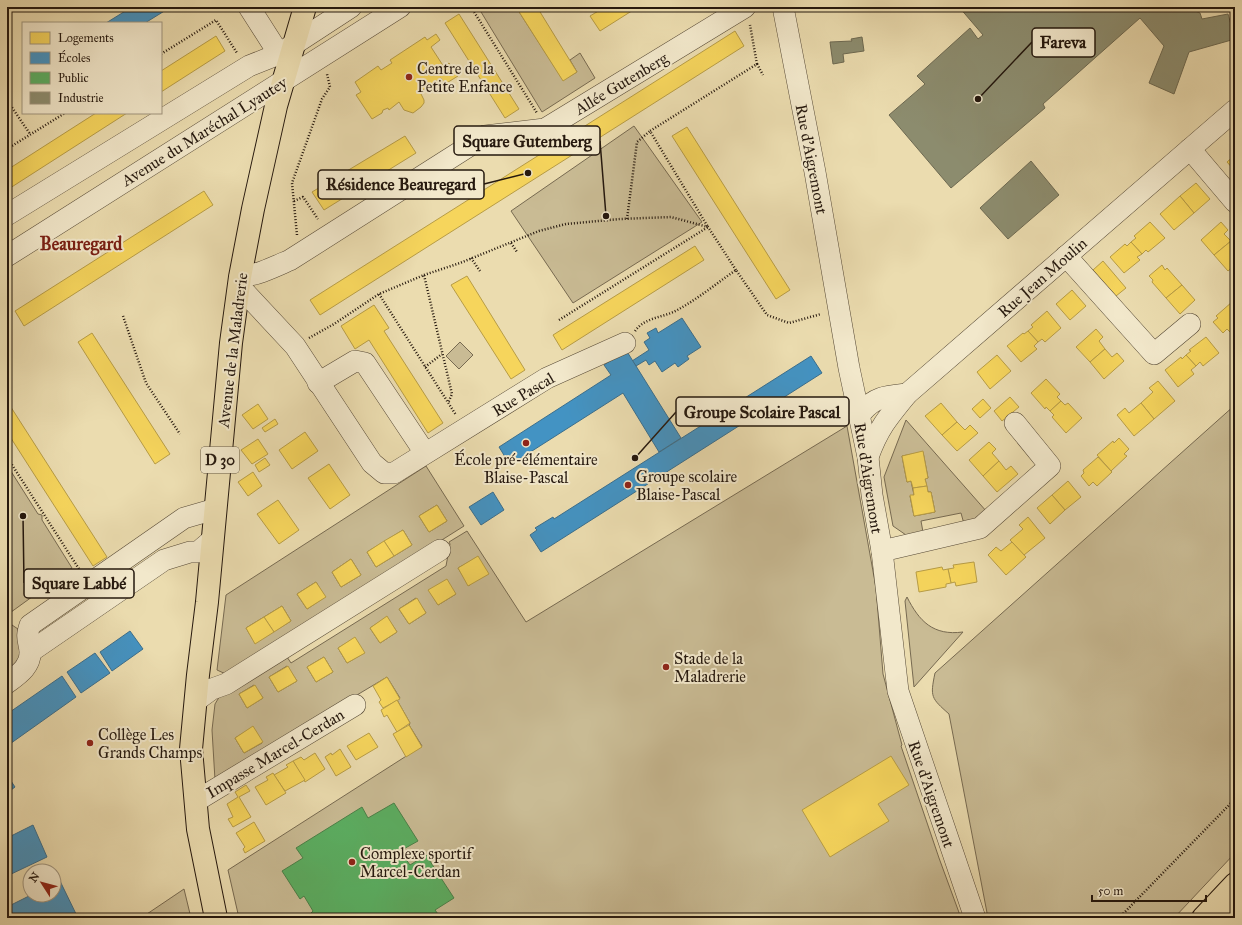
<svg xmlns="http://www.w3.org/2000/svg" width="1242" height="925" font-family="'IM FELL Great Primer',serif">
	<rect width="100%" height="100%" fill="#ebdcaf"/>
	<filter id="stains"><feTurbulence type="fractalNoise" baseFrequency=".005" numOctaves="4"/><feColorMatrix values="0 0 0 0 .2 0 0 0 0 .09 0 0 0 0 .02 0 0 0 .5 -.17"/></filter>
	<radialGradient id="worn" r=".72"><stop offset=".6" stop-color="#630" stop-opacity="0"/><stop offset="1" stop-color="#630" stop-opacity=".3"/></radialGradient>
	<!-- green -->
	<g fill="#c9bb94" stroke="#776a51" fill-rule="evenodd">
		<polygon points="478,7 516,7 563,80 577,72 570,60 580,53 595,78 542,112"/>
		<polygon points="634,126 702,222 573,303 511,211"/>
		<polygon points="460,342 473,355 459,369 446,356"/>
		<path d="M1235 405V853L1174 918H988L949 714C931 698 930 697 935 673Z"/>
		<path d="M906 420 987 512 977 521 964 524 961 513 921 521 923 532 906 535 893 526 884 477ZM923 452 928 478 925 479 928 492H931L935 512 914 516 910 496 914 495 911 481 907 482 902 456Z"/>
		<path d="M847 426 876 588 883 674 902 745 901 746 939 858 961 918H239L228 870 422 746 409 725 410 723 397 700 400 698 387 677 215 780 212 730 215 704 221 694 285 654 291 663 446 566 450 544 449 542 467 531 526 622ZM478 557 469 586 458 568ZM429 590 456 594 438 605ZM416 598 426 613 409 624 399 609ZM387 617 397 632 380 643 370 628ZM355 638 364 653 347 663 338 648ZM324 657 333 672 316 682 307 667ZM287 666 297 681 278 692 269 677ZM254 685 263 698 247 708 239 694ZM253 727 262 743 244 753 235 738Z"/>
		<polygon points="7,465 38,514 42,515 42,520 72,568 7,615"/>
		<path d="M426 466 464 526 228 675 217 670 226 595ZM437 505 447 521 429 532 419 516ZM403 530 412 545 376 567 367 552ZM351 559 361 575 341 587 332 572ZM316 582 325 597 307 609 297 594ZM282 606 291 621 255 643 246 628Z"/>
		<path d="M907 597C919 621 933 636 963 632L914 687 905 601Z"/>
		<polygon points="12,625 18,629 18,636 24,651 7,675 7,626"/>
		<polygon points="184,889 191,918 141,918"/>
	</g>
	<!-- homes -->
	<g fill="#f6d55c" stroke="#b79c45">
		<polygon points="516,7 537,7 577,72 563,81"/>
		<polygon points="605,7 638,7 600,31 590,16"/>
		<polygon points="459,14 519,109 505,118 445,23"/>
		<polygon points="735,31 744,46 320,315 310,300"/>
		<polygon points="436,34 440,40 431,47 444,67 449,63 458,76 445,84 441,78 420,92 424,100 424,103 421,107 413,113 404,110 399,102 389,110 388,108 383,110 382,113 372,119 356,95 361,92 355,82 378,66 381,70 392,63 390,60 425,37 427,40"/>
		<polygon points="216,36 225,51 161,92 161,71"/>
		<polygon points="96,113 127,113 7,190 7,170"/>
		<polygon points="687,127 790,290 776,299 672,136"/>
		<polygon points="405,136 416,153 324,210 312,192"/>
		<polygon points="1235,155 1235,171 1227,162"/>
		<polygon points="1196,183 1210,199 1194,213 1180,196"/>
		<polygon points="204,191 213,205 24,326 15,311"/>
		<polygon points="1180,196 1194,213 1174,230 1160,214"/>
		<polygon points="1150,222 1165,238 1148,252 1146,250 1142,254 1131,242 1136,238 1134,236"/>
		<polygon points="1221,222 1228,230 1224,234 1231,241 1214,255 1201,240"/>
		<polygon points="1231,241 1235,246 1235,265 1228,271 1214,255"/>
		<polygon points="1131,242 1142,254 1137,257 1140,260 1124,273 1110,257 1125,244 1127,246"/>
		<polygon points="695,246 704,260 562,350 553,335"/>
		<polygon points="1103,261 1126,288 1116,296 1093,270"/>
		<polygon points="1162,265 1165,270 1167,268 1182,285 1166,298 1152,282 1153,280 1149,276"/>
		<polygon points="467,276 525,370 511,379 451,285"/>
		<polygon points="1182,285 1195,300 1180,314 1166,298"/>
		<polygon points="1072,290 1086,306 1070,320 1056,304"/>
		<polygon points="1232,302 1235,306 1235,330 1231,333 1227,329 1223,333 1213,322 1218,318 1216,316"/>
		<polygon points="374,305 389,328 384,331 443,423 428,433 369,340 355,349 341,326"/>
		<polygon points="1047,311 1061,328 1045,342 1042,339 1038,342 1028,331 1033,327 1031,325"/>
		<polygon points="1096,329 1103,337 1099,341 1105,349 1090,362 1076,347"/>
		<polygon points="1028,331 1038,342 1034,346 1037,349 1021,362 1007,346 1023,333 1024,334"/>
		<polygon points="92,333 170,454 155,464 78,342"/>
		<polygon points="1206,337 1219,353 1203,366 1200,362 1196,366 1186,355 1191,351 1189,350"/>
		<polygon points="1105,349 1112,357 1117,353 1124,361 1104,379 1090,362"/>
		<polygon points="997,355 1011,371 990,389 977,372"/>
		<polygon points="1186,355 1196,366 1191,370 1194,374 1178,387 1165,370 1181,357 1182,359"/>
		<polygon points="1046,379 1060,394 1057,397 1061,401 1050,411 1046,407 1045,409 1031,393"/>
		<polygon points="1158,381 1175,401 1154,419 1141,403 1153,392 1149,388"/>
		<polygon points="1010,397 1019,407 1002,421 994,411"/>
		<polygon points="983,399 991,408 980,418 972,409"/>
		<polygon points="7,401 107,557 93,566 7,432"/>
		<polygon points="1061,401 1065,405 1068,403 1082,418 1066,433 1052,417 1054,415 1050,411"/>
		<polygon points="941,403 957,422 942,435 925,416"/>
		<polygon points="1141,403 1154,419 1134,436 1117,415 1125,408 1129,413"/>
		<polygon points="258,404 268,419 253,429 242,415"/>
		<polygon points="275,419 278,424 265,432 262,428"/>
		<polygon points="957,422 965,430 970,425 978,433 957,451 942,435"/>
		<polygon points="305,432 318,451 292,469 279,450"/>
		<polygon points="1119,438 1129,449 1124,454 1127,456 1111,471 1097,455 1113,441 1114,443"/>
		<polygon points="258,439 268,454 252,464 241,450"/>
		<polygon points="989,442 996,449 992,453 999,461 983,476 969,460"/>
		<polygon points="923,451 928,478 925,479 927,486 913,488 911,481 907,482 902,456"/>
		<polygon points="1098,457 1112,472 1097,486 1093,482 1089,486 1081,476 1084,473 1083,470"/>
		<polygon points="265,458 270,465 259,472 255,465"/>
		<polygon points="999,461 1006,470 1011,466 1018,474 997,492 983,476"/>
		<polygon points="329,464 350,495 330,509 308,478"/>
		<polygon points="253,472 262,486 248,496 238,482"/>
		<polygon points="1068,481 1081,497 1065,510 1052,495"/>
		<polygon points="927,486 928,492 931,492 935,512 914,516 910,495 914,495 913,488"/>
		<polygon points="1052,495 1065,510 1050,524 1037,508"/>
		<polygon points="278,500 299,530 279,544 257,514"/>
		<polygon points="437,505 447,521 429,532 419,516"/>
		<polygon points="1028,517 1045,538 1024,555 1010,540 1023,529 1019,525"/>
		<polygon points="403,530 412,545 394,556 384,541"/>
		<polygon points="384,541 394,556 376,567 367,552"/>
		<polygon points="1012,542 1026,557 1006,575 988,555 996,547 1001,551"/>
		<polygon points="478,556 489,574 468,586 458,568"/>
		<polygon points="351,559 361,575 341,587 332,572"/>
		<polygon points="974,562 977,582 956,586 955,582 951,583 948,569 954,568 953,565"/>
		<polygon points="942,567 943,570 948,569 951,583 946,584 946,587 919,592 916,572"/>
		<polygon points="447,579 456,594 438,605 428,590"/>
		<polygon points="316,582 326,597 307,609 297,594"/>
		<polygon points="417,598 426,613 409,624 399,609"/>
		<polygon points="282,606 291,621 274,632 264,617"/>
		<polygon points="387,616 397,632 380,643 370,628"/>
		<polygon points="264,617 274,632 255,644 246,628"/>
		<polygon points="355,637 365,653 347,663 338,648"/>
		<polygon points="324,657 333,672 316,682 307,667"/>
		<polygon points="288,666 297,681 278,692 269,677"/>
		<polygon points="387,677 400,699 383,708 379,702 381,700 373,686"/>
		<polygon points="255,685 263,698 247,708 239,694"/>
		<polygon points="397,700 410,723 397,732 387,715 384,717 381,710"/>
		<polygon points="409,725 422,747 406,757 393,734"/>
		<polygon points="253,726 263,742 244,753 235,738"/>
		<polygon points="369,733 378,747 356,760 347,746"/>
		<polygon points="340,749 351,767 336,776 325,757 331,753 332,755"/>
		<polygon points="315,753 325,769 305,782 293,761 301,757 304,760"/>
		<polygon points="891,756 909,785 878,804 889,821 830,857 802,810"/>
		<polygon points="293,761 305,780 285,791 274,775 288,767 286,765"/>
		<polygon points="273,773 286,793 266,805 255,787 268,780 266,777"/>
		<polygon points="246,785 250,791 239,797 251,817 233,827 228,819 233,817 227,804 238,797 235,792"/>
		<polygon points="254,822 265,841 245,853 243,849 245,847 236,833"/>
	</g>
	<!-- schools -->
	<g fill="#4393c3" stroke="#3a6e8d">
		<polygon points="125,7 164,7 166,10 145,23 106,23 127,10"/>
		<polygon points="682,318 701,347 687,356 689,359 678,367 675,363 662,372 655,361 649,365 646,360 636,366 632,361 649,350 644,342 650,338 647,333 656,328 658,333"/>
		<polygon points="626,350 681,438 659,452 623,393 510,465 499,447 611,375 604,365"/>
		<polygon points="811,356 822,373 541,552 530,535 537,530 535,528 553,517 554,519"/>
		<polygon points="493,492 504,510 481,525 469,507"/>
		<polygon points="130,631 143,649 112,671 100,652"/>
		<polygon points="95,653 110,673 81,693 67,672"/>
		<polygon points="62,676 76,697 7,746 7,714"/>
		<polygon points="7,775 15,787 7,793"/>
		<polygon points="33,825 47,857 7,876 7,838"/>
		<polygon points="60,881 78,918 12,918 7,907 31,895 54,895 54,884"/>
	</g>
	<!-- public -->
	<polygon fill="#5aae61" stroke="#4a8148" points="394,803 418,841 400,851 410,865 426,855 454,898 435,910 438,914 432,918 312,918 310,914 313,911 304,896 300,899 282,871 303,858 296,848 362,807 368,818"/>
	<!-- industry -->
	<g fill="#8c8c6e" stroke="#6d6951">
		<polygon points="959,7 1174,7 1176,10 1187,7 1200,13 1202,19 1228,14 1235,39 1189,52 1174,94 1149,83 1164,46 1140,18 1043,104 1045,108 951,188 889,115 925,84 917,76 970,28 978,39 983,35"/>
		<polygon points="862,37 864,51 843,54 844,62 833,64 830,42 852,41 851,39"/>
		<polygon points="1031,161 1059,195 1008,239 980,208"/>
	</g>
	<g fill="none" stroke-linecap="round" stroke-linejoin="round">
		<!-- minor casing -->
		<g stroke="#564936" stroke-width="22">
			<g id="minor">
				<polyline points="249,7 279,54"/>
				<polyline points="783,7 815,172 849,368 868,457 872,495 882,551 898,691 975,918"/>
				<polyline points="1190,149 1235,202"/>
				<polyline points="7,215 249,66 279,54 351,7"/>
				<polyline points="7,256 400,7"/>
				<polyline points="1066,256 1154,354 1190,324"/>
				<path d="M240 277C258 275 274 267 290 260L485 136 545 129 745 7"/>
				<polyline points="239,286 295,346 372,463 384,473 394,473 547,378 625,343"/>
				<polyline points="318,383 355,361 365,363 425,453"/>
				<path d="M862 412C875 396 888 396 907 394"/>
				<path d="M868 457C878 429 888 417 907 394L1235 110"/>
				<polyline points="882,551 980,528 1050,466 1015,423"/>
				<polyline points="30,652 164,560 190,552 198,552 212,540"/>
				<path d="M7 683C18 675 32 666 30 650 28 638 26 637 30 625L184 518 215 509"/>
				<polyline points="197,700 212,689 226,684 440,550"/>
				<polyline points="196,801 355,705"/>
			</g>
		</g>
		<!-- major casing -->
		<g stroke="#25180e" stroke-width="24">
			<polyline id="major" points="216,918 198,829 191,749 198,675 207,602 231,343 240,277 253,209 276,106 305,7"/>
		</g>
		<!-- highway casing -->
		<g stroke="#25180e" stroke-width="24">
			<g id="highway">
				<polyline points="1203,918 1235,884"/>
				<polyline points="1229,918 1235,911"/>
			</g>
		</g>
		<!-- path -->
		<g stroke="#25180e" stroke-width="2.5" stroke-dasharray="1 2" stroke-linecap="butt">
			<polyline points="471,7 537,113"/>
			<polyline points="161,54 216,20 237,53"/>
			<polyline points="757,64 763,75"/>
			<polyline points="7,100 30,134"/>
			<polyline points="7,149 65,113"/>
			<polyline points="294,201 303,197 318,219"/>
			<polyline points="627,219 637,142 650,131"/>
			<polyline points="297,235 292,183 322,99 330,87 327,74"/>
			<polyline points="511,243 517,252"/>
			<polyline points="471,258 480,271"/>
			<polyline points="424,275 460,263 539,231 566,224 620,219 671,217 708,227 736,270"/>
			<polyline points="379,294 456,415"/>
			<polyline points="123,316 146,383 180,434"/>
			<polyline points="559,320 708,227 650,131 757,64 750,25"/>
			<path d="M635 331C646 316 665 318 679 309 699 298 717 283 736 270L767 315 789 323 821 314"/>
			<polyline points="309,338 334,324 379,294 424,275 452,394 448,403"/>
			<polyline points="425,367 442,354"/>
			<polyline points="7,457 79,569"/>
			<polyline points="1119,918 1235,799"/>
		</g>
		<!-- minor -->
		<use href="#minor" stroke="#f2e8cb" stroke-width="21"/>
		<!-- major -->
		<use href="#major" stroke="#ebdcaf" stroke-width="22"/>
		<!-- highway -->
		<use href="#highway" stroke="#ebdcaf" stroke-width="22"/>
	</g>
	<!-- markers -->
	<g fill="#8f2418" stroke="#f2e8cb" stroke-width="1.5">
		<circle cx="409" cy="77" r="4"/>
		<circle cx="526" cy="443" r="4"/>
		<circle cx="628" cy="485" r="4"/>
		<circle cx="666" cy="667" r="4"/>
		<circle cx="90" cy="743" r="4"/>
		<circle cx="352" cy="862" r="4"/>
	</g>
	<g text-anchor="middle" stroke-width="4" stroke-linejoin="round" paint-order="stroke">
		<!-- shield labels -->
		<rect fill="#f2e8cb" stroke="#625647" stroke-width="1" x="201" y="447" width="38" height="26" rx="3"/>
		<g font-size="15" font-weight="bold" fill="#25180e">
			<text x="220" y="465">D 30</text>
		</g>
		<!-- poi labels -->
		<g font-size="16" fill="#25180e" stroke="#f2e8cb" text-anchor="start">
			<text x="417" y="74">Centre de la<tspan x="417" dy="18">Petite Enfance</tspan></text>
			<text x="526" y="465" text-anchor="middle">École pré-élémentaire<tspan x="526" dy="18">Blaise-Pascal</tspan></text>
			<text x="636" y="482">Groupe scolaire<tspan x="636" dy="18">Blaise-Pascal</tspan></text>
			<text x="674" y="664">Stade de la<tspan x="674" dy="18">Maladrerie</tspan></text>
			<text x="98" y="740">Collège Les<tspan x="98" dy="18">Grands Champs</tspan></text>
			<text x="360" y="859">Complexe sportif<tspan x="360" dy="18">Marcel-Cerdan</tspan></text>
		</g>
		<!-- street labels -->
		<g font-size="16" fill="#25180e" stroke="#f2e8cb">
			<text transform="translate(621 83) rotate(-31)" y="6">Allée Gutenberg</text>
			<text transform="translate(204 131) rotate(-32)" y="6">Avenue du Maréchal Lyautey</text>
			<text transform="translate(812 159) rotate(79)" y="6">Rue d'Aigremont</text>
			<text transform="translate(1042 277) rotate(-41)" y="6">Rue Jean Moulin</text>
			<text transform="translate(232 350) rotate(-83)" y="6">Avenue de la Maladrerie</text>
			<text transform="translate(523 394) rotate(-31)" y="6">Rue Pascal</text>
			<text transform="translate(869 478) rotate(81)" y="6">Rue d'Aigremont</text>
			<text transform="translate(275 753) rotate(-31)" y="6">Impasse Marcel-Cerdan</text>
			<text transform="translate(932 794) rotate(71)" y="6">Rue d'Aigremont</text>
		</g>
		<!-- quarter labels -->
		<g font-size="18" font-weight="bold" fill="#7a1f14" stroke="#f2e8cb">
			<text x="81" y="250">Beauregard</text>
		</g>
	</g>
	<!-- callouts -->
	<path fill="none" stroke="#25180e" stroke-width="1.5" d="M978 99L1032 42M606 216L600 141M528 173L484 184M635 458L676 412M23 516L24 583"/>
	<g fill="#25180e" stroke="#f2e8cb" stroke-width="1.5">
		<circle cx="978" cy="99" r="4"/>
		<circle cx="606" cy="216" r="4"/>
		<circle cx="528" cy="173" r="4"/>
		<circle cx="635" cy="458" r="4"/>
		<circle cx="23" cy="516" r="4"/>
	</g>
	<g fill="#f2e8cb" stroke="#25180e" stroke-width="1.5">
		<rect x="1032" y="28" width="63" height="29" rx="4"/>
		<rect x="454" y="126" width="146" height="29" rx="4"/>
		<rect x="318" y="170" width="166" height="29" rx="4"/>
		<rect x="676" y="397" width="173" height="29" rx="4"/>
		<rect x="24" y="569" width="110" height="29" rx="4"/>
	</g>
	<g font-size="17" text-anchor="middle" font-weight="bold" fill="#25180e">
		<text x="1063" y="48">Fareva</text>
		<text x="527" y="147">Square Gutemberg</text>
		<text x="401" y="190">Résidence Beauregard</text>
		<text x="762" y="418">Groupe Scolaire Pascal</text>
		<text x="79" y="589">Square Labbé</text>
	</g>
	<!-- margin -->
	<rect width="1242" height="925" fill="none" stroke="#ebdcaf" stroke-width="24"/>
	<rect x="8" y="8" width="1226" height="909" fill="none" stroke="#25180e" stroke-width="2"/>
	<rect x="12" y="12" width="1218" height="901" fill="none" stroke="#25180e"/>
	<!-- legend -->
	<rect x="22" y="22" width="140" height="92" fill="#f2e8cb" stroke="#a0957f"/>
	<rect x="30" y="32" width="20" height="12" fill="#f6d55c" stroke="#a0957f"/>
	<text x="58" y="42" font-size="12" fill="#25180e">Logements</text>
	<rect x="30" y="52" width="20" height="12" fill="#4393c3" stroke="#a0957f"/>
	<text x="58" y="62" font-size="12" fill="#25180e">Écoles</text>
	<rect x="30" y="72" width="20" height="12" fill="#5aae61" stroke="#a0957f"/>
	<text x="58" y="82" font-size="12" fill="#25180e">Public</text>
	<rect x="30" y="92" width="20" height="12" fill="#8c8c6e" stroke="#a0957f"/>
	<text x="58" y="102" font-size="12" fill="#25180e">Industrie</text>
	<!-- north arrow -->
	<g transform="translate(42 883) rotate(306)"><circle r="19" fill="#f2e8cb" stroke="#a0957f"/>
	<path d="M0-3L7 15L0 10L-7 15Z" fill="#8f2418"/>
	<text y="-6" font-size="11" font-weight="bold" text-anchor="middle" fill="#25180e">N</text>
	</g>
	<!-- scale -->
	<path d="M1092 895v6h114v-6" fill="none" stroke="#25180e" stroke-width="2"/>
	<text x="1098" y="895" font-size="12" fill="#25180e" stroke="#f2e8cb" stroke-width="3" paint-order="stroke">50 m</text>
	<rect width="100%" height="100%" filter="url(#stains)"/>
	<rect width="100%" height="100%" fill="url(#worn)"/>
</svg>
